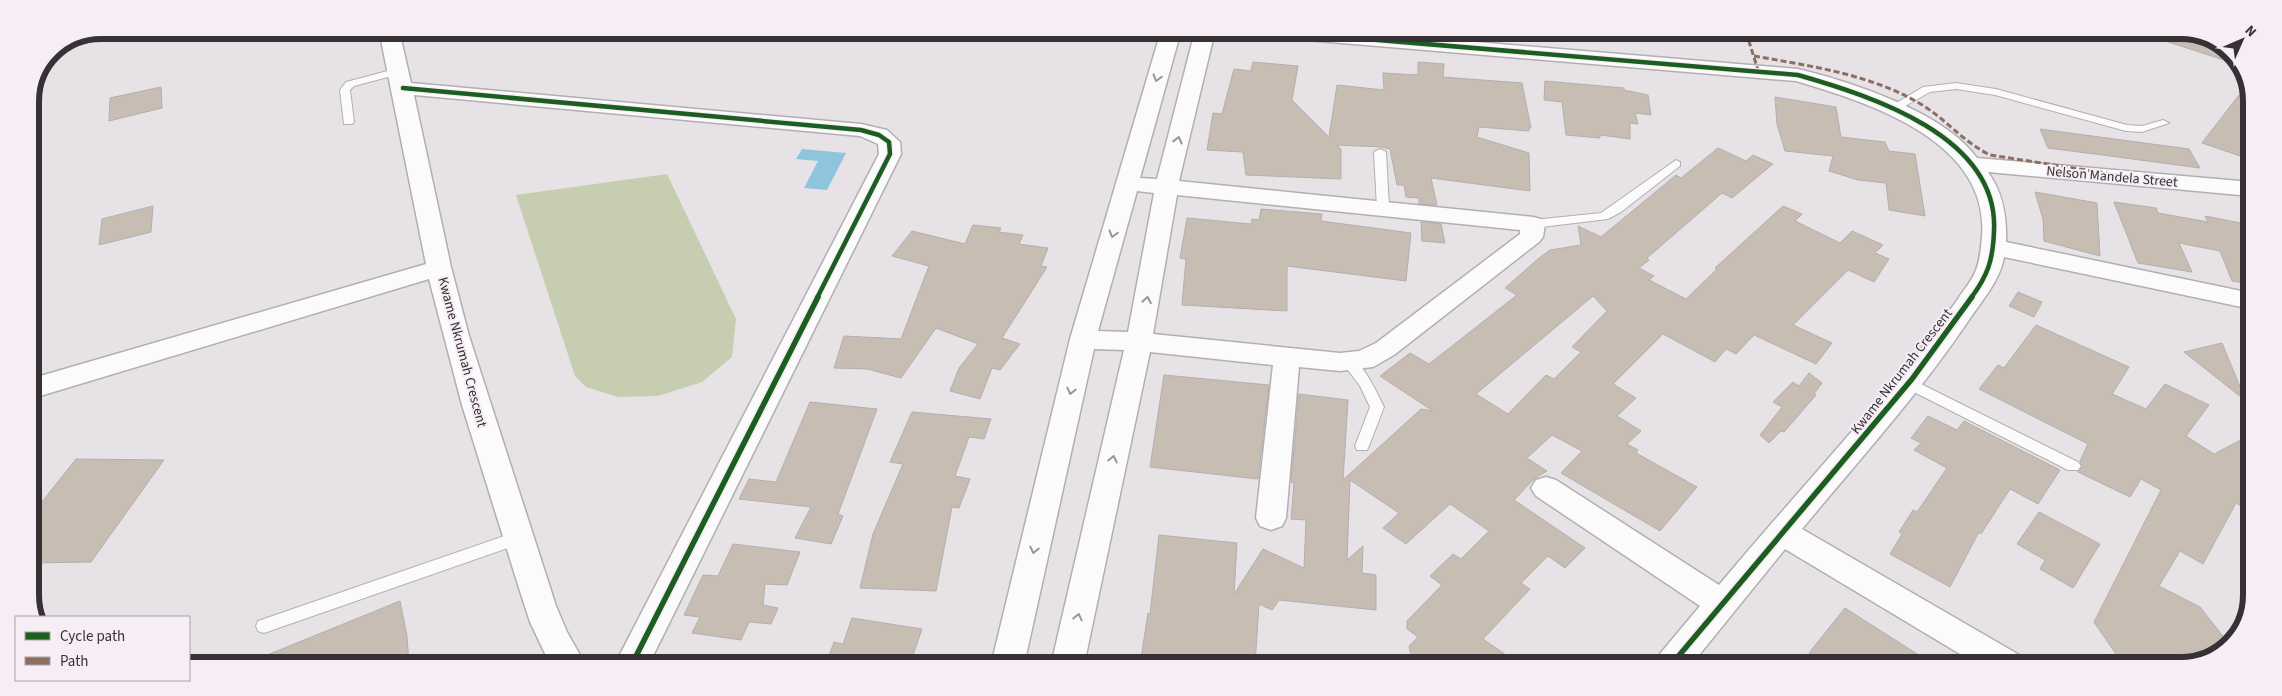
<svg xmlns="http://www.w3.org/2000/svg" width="2282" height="696" font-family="'Source Sans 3',sans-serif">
	<rect width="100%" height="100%" fill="#e7e2e6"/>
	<!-- green -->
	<polygon fill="#c6cdb0" points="667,174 736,319 732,357 702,382 658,396 618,397 586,387 575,376 516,195"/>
	<!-- water -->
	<polygon fill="#8ec5dd" points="802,149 846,153 827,190 804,188 818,161 796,159"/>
	<!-- building -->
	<g fill="#c7bdb3" stroke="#b2afb0" fill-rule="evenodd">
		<polygon points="2151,32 2200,32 2235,54 2239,65 2150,36"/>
		<polygon points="1253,62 1298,66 1292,100 1329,137 1337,85 1384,90 1383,73 1418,75 1418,62 1444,64 1443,77 1522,83 1531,128 1529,128 1529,131 1479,127 1477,137 1529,153 1530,191 1431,178 1437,205 1419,204 1419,198 1406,197 1404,185 1397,185 1390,149 1381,147 1337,145 1341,149 1341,179 1246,175 1243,152 1207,150 1213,113 1222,114 1234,69 1251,71"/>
		<polygon points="1545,81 1624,88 1624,90 1648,95 1651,115 1635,113 1638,124 1630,123 1630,139 1600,135 1600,138 1566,135 1562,102 1544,100"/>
		<polygon points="161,87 162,108 109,121 110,98"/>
		<polygon points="2239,95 2252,99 2252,160 2202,143"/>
		<polygon points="1775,97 1836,107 1841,137 1885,142 1889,151 1915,154 1925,216 1889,210 1886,183 1858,180 1829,171 1833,156 1785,151 1777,124"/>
		<polygon points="2040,129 2189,149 2200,168 2095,154 2094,152 2094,154 2048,148"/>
		<path d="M1718 148 1746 161 1753 155 1773 164 1732 198 1722 193 1647 258 1649 260 1639 268 1654 276 1649 280 1686 299 1717 269 1715 268 1783 206 1802 214 1795 221 1840 243 1852 231 1883 245 1875 253 1889 259 1874 282 1848 270 1793 325 1832 343 1816 364 1754 335 1736 354 1726 349 1715 362 1663 334 1613 384 1636 398 1617 416 1641 431 1627 444 1638 450 1636 453 1697 487 1660 531 1561 473 1582 451 1552 435 1527 458 1547 471 1534 479 1514 500 1585 548 1565 568 1548 556 1521 583 1530 589 1483 639 1506 655 1497 665H1413L1409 646 1418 637 1407 629V621L1442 585 1430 576 1453 554 1461 559 1489 531 1450 504 1406 544 1383 528 1399 513 1350 480 1347 560 1363 546 1362 573 1376 575V610L1279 600 1272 610 1259 604 1255 665H1140L1148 613 1150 614 1159 535 1237 543 1234 594 1263 549 1304 568 1306 520 1291 519 1294 483 1291 482 1299 394 1348 400 1343 480 1421 409 1433 411 1380 376 1410 353 1429 364 1517 295 1505 288 1539 258 1550 250 1581 245 1578 226 1601 237 1676 175 1681 178ZM1593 296 1607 311 1572 347 1581 352 1554 379 1546 375 1508 414 1476 394Z"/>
		<polygon points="2035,192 2097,203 2100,256 2044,241 2043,219"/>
		<polygon points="2114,202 2156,208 2158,213 2208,222 2205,216 2251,225 2251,284 2232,281 2220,251 2179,243 2192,272 2138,263"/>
		<polygon points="153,206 151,232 99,245 102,219"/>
		<polygon points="1261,209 1322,214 1321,221 1411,233 1406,281 1287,266 1287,311 1182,305 1186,259 1180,258 1187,218 1251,224 1252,219 1259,220"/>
		<polygon points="1421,222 1441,224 1445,243 1422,241"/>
		<polygon points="973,225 1001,228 999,232 1023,235 1019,244 1048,248 1041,266 1047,267 1002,338 1020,344 1000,370 992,368 980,399 950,391 959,368 978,344 936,328 901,378 867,369 834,368 844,336 901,339 929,266 892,256 912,231 965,244"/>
		<polygon points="2018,292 2042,302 2034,317 2009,306"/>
		<polygon points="2036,325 2129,367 2112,394 2146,409 2165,384 2209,405 2186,436 2214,454 2250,435 2250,512 2236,503 2203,564 2180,551 2159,586 2200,607 2229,644 2225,651 2182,666 2160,666 2142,656 2118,657 2094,622 2161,490 2141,479 2130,497 2078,472 2082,467 2080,461 2088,444 1979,389 1998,365 2004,368"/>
		<polygon points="2222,343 2246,401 2184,352"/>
		<polygon points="1809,373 1822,383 1814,394 1816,395 1784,432 1781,431 1769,443 1760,435 1782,407 1773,402 1793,382 1799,386"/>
		<polygon points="1164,375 1269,385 1258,479 1150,467"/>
		<polygon points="810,402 877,409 838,514 843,516 831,544 795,538 811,507 739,499 749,479 776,482"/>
		<polygon points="912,412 991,419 984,439 969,437 955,476 970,479 959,508 952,507 936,591 860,588 873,534 903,464 890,462"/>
		<polygon points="1928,416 1957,430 1964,421 2060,470 2038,504 2010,489 1981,534 1979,532 1950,587 1890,554 1902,534 1899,532 1913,510 1917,512 1947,468 1914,450 1921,443 1911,438"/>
		<polygon points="76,459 164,460 91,562 30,563 30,517"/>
		<polygon points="2039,512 2100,544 2073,588 2040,569 2045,560 2017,544"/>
		<polygon points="733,544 800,552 787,585 765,584 763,605 778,608 771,624 749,622 741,640 692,633 700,617 684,615 703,575 718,576"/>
		<polygon points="400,601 407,636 409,664 245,664"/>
		<polygon points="1845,608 1936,666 1829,666 1809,653"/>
		<polygon points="852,618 922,629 910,664 826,664 834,642 843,644"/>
	</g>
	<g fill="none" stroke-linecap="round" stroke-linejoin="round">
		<!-- lane casing -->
		<g stroke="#b2aeb1" stroke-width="2">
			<g id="lane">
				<polygon points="399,68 403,69 403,73 354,86 350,90 354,122 352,124 344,124 340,90 346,82"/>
				<polygon points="1956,83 1996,89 2127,125 2142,126 2163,120 2169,123 2142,132 2126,131 1995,95 1956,89 1930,92 1898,110 1890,110 1888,108 1923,87"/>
				<polygon points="1380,149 1386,152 1389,208 1383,212 1377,208 1374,152"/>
				<polygon points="1676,160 1680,162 1680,166 1621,212 1608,219 1533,228 1527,224 1533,220 1601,213"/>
				<path d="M1348 356C1363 361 1377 393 1384 407L1369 446 1367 450H1357L1355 446 1370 407 1360 386 1341 361Z"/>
				<polygon points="1909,378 2078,462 2081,466 2078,470 2068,470 1904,387 1902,383 1904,379"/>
				<polygon points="519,531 525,532 527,537 525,542 264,633 258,631 256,626 258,621"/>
			</g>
		</g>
		<!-- street casing -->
		<g stroke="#b2aeb1" stroke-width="3">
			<g id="street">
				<polygon points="379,30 399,30 411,83 861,124 887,130 900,142 901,154 649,664 615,664 879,154 878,144 860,136 414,95 451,267 469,336 556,606 567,632 585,664 550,664 530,622 519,588 462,405 429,279 30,399 30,379 426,264"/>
				<path d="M1161 31H1181L1140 178 1157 179 1195 31H1215L1179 181 1533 217 1541 219 1545 224 1543 237 1539 242 1394 355 1373 367 1340 371 1299 367 1286 518 1282 526 1271 530 1260 526 1256 518 1273 365 1150 352 1084 665H1051L1124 350 1094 349 1024 665H991L1070 339ZM1137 191 1154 193 1128 332 1098 331ZM1177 195 1520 230V234L1376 343 1359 351 1340 353 1153 334Z"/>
				<path d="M1260 31H1345L1798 69C1852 82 1944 112 1977 158L2251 182V196L1988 172C2003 193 2007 216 2006 242L2251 293V309L2004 257C2000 280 1984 298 1971 317 1921 392 1860 459 1802 529L2021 656 2025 666H1980L1785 549 1691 665H1655L1659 655 1700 606 1536 496 1531 488 1536 480 1546 477 1556 480 1719 585C1771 523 1826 462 1879 400 1907 367 1933 334 1958 299 1964 289 1972 281 1976 270 1980 260 1981 248 1982 237 1990 141 1870 103 1796 81L1269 37 1262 35Z"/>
				<polygon points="33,92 38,94 41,98 37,109 30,111 30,100"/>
			</g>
		</g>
		<!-- lane -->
		<use href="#lane" fill="#fbfbfb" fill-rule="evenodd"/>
		<!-- street -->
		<use href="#street" fill="#fbfbfb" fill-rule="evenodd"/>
		<!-- quiet -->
		<g stroke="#8d6e63" stroke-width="3" stroke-dasharray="6 3" stroke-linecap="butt">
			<polyline points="1746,32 1758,70"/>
			<path d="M1754 56C1810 66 1869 74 1919 103 1945 118 1963 142 1990 155L2138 178"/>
		</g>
		<!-- cycleway-far1 casing -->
		<g stroke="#f6edf5" stroke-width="7">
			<g id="cycleway-far1">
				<path d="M1269 31 1798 75C1871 96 1999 136 1994 231 1993 260 1988 275 1971 298"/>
				<polyline points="403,88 861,130 879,135 889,142 890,154 817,298"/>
			</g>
		</g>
		<!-- cycleway casing -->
		<g stroke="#f6edf5" stroke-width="9">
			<g id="cycleway">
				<polyline points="632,664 818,297"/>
				<polyline points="1671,665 1912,379 1972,297"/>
			</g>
		</g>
		<!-- cycleway-far1 -->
		<use href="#cycleway-far1" stroke="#1b5e20" stroke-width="4.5"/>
		<!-- cycleway -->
		<use href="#cycleway" stroke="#1b5e20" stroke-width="5.5"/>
	</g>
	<!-- one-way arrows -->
	<defs><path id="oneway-chevron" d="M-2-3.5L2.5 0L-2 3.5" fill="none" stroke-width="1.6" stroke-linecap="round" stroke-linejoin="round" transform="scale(1.25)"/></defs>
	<g stroke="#989698">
		<use href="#oneway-chevron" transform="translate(1157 78) rotate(106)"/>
		<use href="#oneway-chevron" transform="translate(1178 140) rotate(-76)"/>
		<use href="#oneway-chevron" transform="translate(1113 234) rotate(106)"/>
		<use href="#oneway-chevron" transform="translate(1147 300) rotate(-80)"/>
		<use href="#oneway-chevron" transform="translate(1071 391) rotate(103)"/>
		<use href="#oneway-chevron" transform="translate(1113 459) rotate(-77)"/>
		<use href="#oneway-chevron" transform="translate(1034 550) rotate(103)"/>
		<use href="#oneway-chevron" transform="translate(1078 617) rotate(-77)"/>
	</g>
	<g text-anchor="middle" stroke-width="4" stroke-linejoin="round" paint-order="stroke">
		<!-- street labels -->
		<g font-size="14" fill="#353134" stroke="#f6edf5">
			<text transform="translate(2112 176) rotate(5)" y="5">Nelson Mandela Street</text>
			<text transform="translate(463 352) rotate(75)" y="5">Kwame Nkrumah Crescent</text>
			<text transform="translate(1901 371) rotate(-52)" y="5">Kwame Nkrumah Crescent</text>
		</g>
	</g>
	<!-- crop -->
	<path d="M0 0H2282V696H0ZM101 39H2181A62 62 0 0 1 2243 101V595A62 62 0 0 1 2181 657H101A62 62 0 0 1 39 595V101A62 62 0 0 1 101 39Z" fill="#f6edf5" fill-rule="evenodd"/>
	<path fill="none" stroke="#353134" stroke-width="6" d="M101 39H2181A62 62 0 0 1 2243 101V595A62 62 0 0 1 2181 657H101A62 62 0 0 1 39 595V101A62 62 0 0 1 101 39Z"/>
	<!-- legend -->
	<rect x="15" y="616" width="175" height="65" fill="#f6edf5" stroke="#a9a2a8"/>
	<rect x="25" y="632" width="25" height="8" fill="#1b5e20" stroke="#a9a2a8"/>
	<text x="60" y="641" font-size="15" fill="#353134">Cycle path</text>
	<rect x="25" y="657" width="25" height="8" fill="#8d6e63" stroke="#a9a2a8"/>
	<text x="60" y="666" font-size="15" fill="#353134">Path</text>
	<!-- north arrow -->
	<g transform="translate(2242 40) rotate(45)" stroke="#f6edf5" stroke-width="4" paint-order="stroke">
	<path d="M0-4L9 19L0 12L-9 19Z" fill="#353134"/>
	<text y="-8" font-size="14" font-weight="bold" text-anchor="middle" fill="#353134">N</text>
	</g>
</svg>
